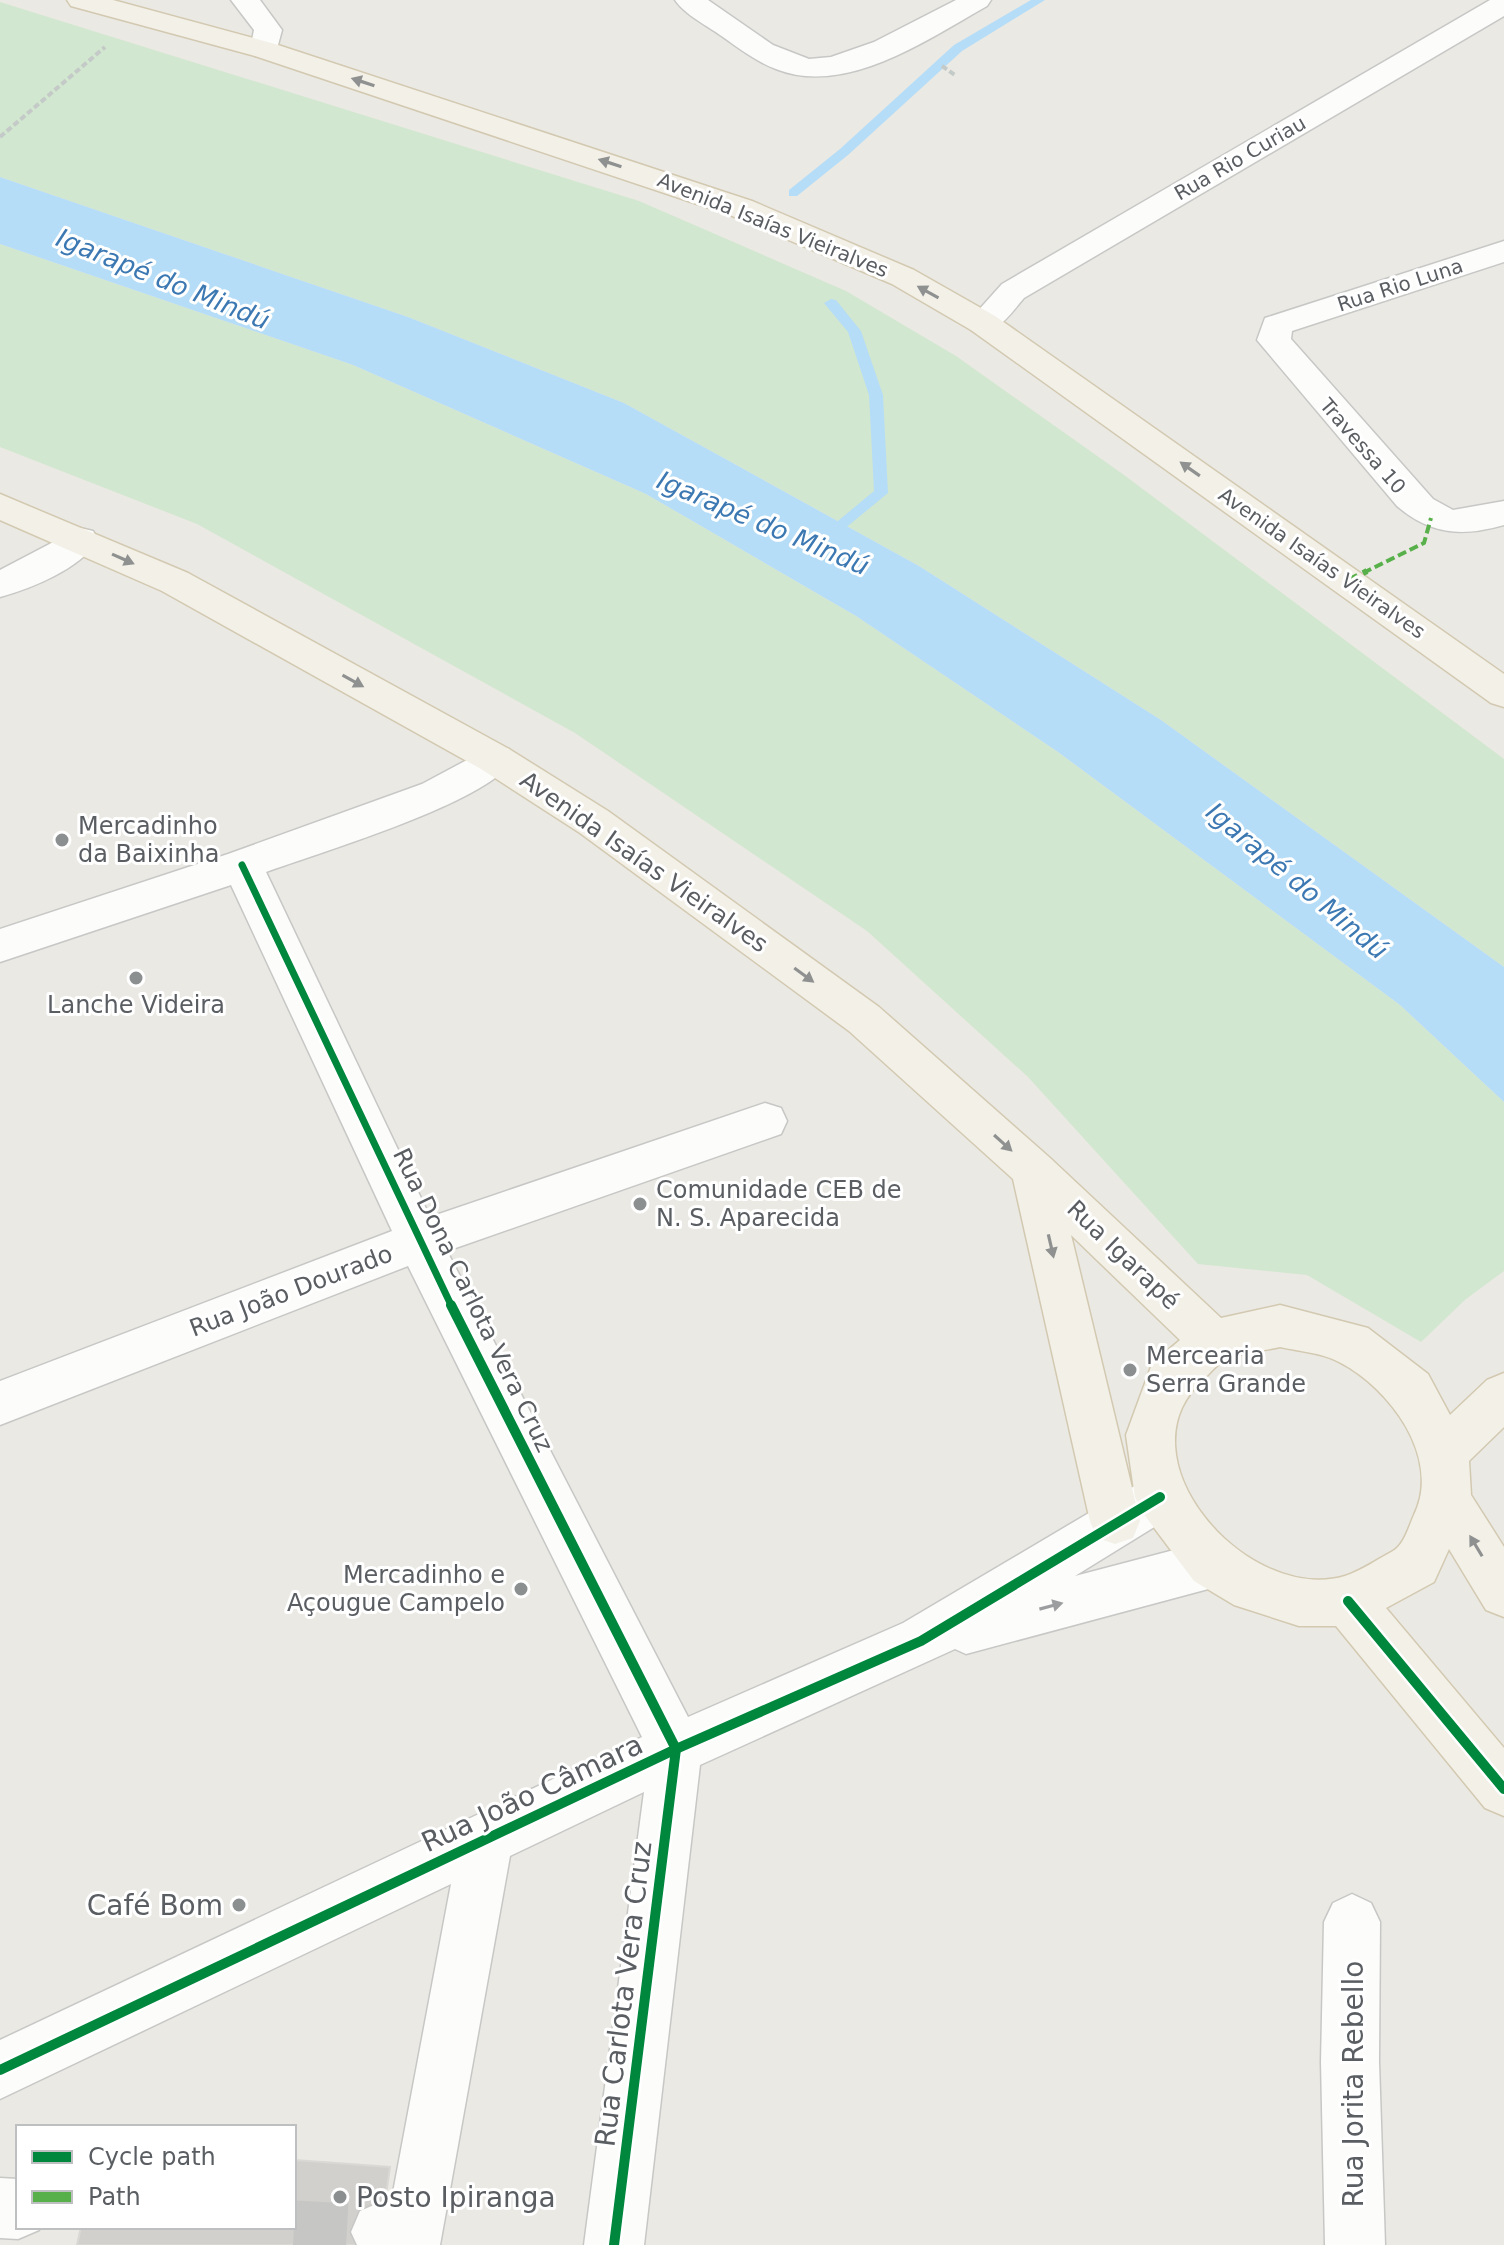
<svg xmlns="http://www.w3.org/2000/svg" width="1504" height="2245" font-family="'DejaVu Sans',sans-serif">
	<rect width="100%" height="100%" fill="#eae9e4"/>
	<!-- green -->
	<g fill="#d2e7cf">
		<polygon points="0,2 639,201 846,291 956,356 1124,475 1504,759 1504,967 1161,720 919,566 624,403 408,317 0,177"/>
		<polygon points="0,244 353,365 646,494 856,616 1058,752 1400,1005 1504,1102 1504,1271 1466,1299 1421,1342 1307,1275 1198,1264 1028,1077 867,931 575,733 197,524 0,447"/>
	</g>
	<!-- water -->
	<polygon fill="#b6ddf7" points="0,177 408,317 624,403 919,566 1161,720 1504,967 1504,1102 1400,1005 1058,752 856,616 646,494 353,365 0,244"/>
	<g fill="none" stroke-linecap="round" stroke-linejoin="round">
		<!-- stream -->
		<g fill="#b6ddf7" fill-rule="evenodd">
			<polygon points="1031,0 1045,0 962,51 848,155 797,196 789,196 789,190 840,149 954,45"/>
			<polygon points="831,299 836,300 861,331 883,395 888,493 826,544 821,543 821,535 874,491 869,395 848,332 824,303"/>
		</g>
	</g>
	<!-- building -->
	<polygon fill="#d1d0cd" stroke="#dad8d4" stroke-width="2" points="294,2160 390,2167 379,2245 77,2245 81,2227 294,2227"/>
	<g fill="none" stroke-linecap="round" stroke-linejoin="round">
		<!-- minor-tunnel -->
		<polyline stroke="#c6c6c4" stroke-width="53" stroke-dasharray="53 26" stroke-linecap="butt" points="294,2227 381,2232"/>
		<!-- minor casing -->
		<g stroke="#c7c7c6" stroke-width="3">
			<g id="minor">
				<polygon points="231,0 260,0 282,30 275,56 255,56 250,50 254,30"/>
				<path d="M675 0H708L773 45 809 59 831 57 874 42 956 0H991L987 6C928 39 846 97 776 69 757 62 740 49 723 37 708 26 685 15 675 0Z"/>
				<path d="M1490 0H1504V16L1024 298C1009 315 997 337 971 330L967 323 1002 284Z"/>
				<path d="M1504 241V262L1292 331 1291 339 1433 499 1453 510 1504 501V525C1462 537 1431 535 1397 506L1257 340 1265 318Z"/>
				<path d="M80 528 93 531 98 540C80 569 32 588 0 597V570Z"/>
				<path d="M495 745 509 749 514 759C490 802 318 853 266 872L430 1217 765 1103 781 1108 787 1121 781 1134 447 1251 688 1717 903 1623 1143 1481 1160 1474 1177 1481 1185 1497 1177 1513 1075 1576 1212 1540 1230 1547 1237 1564 1230 1581 1212 1588 966 1654 955 1649 700 1765 644 2245H584L644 1792 510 1856 440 2245H357L351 2232 360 2211 381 2202 391 2203 451 1884 0 2099V2040L642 1737 408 1266 0 1425V1381L392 1231 231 885 0 962V929L228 854 422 784Z"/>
				<polygon points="1352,1894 1371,1903 1380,1922 1379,2062 1385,2245 1325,2245 1321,2062 1324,1922 1333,1903"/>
				<polygon points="0,2178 18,2179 18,2227 40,2227 39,2230 18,2239 0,2238"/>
			</g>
		</g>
		<!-- major casing -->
		<g stroke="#d3c9b1" stroke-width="3">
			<g id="major">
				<polygon points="67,0 113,0 275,44 752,201 914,270 995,316 1504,674 1504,707 1491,703 971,330 892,284 730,215 255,56 71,6"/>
				<path d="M0 494 188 573 509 749 608 811 879 1007 1049 1157 1221 1318 1280 1305 1368 1328 1428 1374 1450 1415 1487 1380 1504 1373V1427L1469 1461 1471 1495 1504 1547V1617L1486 1610 1449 1549 1434 1582 1386 1608 1504 1748V1816L1485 1808 1336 1626H1299L1234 1605 1194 1581 1143 1513 1135 1497 1126 1435 1152 1364 1180 1340 1071 1235 1140 1521 1133 1538 1115 1544 1097 1538 1090 1521 1013 1179 849 1031 580 833 481 769 162 591 0 520ZM1280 1347C1298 1351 1323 1353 1339 1362 1390 1388 1442 1458 1414 1515 1409 1526 1404 1545 1393 1551 1378 1559 1361 1571 1345 1576 1247 1605 1116 1456 1204 1379 1210 1373 1218 1363 1227 1359 1242 1352 1264 1351 1280 1347Z"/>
			</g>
		</g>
		<!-- path -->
		<g stroke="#c4cac7" stroke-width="4" stroke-dasharray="6 3" stroke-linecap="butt">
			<polyline points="942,66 955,75"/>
			<polyline points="0,137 105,47"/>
		</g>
		<!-- minor -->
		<use href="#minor" fill="#fcfcfb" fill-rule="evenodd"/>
		<!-- major -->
		<use href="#major" fill="#f2f0e7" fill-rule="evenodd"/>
		<!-- quiet-far1 -->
		<polyline stroke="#58b04a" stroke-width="4" stroke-dasharray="9 4" stroke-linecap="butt" points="1363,573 1424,543 1431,518"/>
		<!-- quiet -->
		<polyline stroke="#58b04a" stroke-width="6" stroke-dasharray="11 6" stroke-linecap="butt" points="1348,581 1367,571"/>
		<!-- cycleway-far1 casing -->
		<g stroke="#fff" stroke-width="12">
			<polyline id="cycleway-far1" points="242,865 452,1307"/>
		</g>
		<!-- cycleway casing -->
		<g stroke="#fff" stroke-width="15">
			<g id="cycleway">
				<polyline points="451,1305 676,1749 614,2245"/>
				<polyline points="1348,1601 1504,1789"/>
				<polyline points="0,2070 676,1749 921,1641 1160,1497"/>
			</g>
		</g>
		<!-- cycleway-far1 -->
		<use href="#cycleway-far1" stroke="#00873e" stroke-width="7"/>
		<!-- cycleway -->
		<use href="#cycleway" stroke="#00873e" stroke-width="10"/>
	</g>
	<!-- one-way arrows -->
	<defs><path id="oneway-solid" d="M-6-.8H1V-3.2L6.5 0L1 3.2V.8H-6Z" transform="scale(2)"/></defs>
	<g fill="#8f9191">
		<use href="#oneway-solid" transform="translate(363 82) rotate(-162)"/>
		<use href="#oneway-solid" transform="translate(610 163) rotate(-162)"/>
		<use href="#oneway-solid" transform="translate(928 292) rotate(-151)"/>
		<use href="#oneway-solid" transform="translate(1190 469) rotate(-145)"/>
		<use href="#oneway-solid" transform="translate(123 559) rotate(24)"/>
		<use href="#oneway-solid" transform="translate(353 681) rotate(29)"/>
		<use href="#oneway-solid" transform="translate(804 975) rotate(36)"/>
		<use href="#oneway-solid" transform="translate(1003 1143) rotate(42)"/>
		<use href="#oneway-solid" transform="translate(1051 1246) rotate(77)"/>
		<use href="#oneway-solid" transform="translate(1476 1546) rotate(-121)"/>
	</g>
	<use fill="#9b9d9f" href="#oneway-solid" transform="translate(1051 1606) rotate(-15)"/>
	<!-- markers -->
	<g fill="#8c8f90" stroke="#fff" stroke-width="3">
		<circle cx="62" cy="840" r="8"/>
		<circle cx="136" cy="978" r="8"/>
		<circle cx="640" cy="1204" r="8"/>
		<circle cx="1130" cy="1370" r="8"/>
		<circle cx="521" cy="1589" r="8"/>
		<circle cx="239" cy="1905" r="8"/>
		<circle cx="340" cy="2197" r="8"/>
	</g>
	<g text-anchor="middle" stroke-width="6" stroke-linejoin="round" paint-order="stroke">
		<!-- far-street labels -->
		<g font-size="20" fill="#5a5e62" stroke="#fff">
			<text transform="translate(1240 158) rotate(-30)" y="7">Rua Rio Curiau</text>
			<text transform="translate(773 225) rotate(22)" y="7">Avenida Isaías Vieiralves</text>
			<text transform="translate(1400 285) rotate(-18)" y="7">Rua Rio Luna</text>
			<text transform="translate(1363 446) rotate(49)" y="7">Travessa 10</text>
			<text transform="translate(1322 563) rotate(35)" y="7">Avenida Isaías Vieiralves</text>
		</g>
		<!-- poi labels -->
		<g font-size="24" fill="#5a5e62" stroke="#fff" text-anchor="start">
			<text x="78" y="834">Mercadinho<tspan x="78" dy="28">da Baixinha</tspan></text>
			<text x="136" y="1013" text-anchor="middle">Lanche Videira</text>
			<text x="656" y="1198">Comunidade CEB de<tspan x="656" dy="28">N. S. Aparecida</tspan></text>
			<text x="1146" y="1364">Mercearia<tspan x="1146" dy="28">Serra Grande</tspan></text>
			<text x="505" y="1583" text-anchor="end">Mercadinho e<tspan x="505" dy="28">Açougue Campelo</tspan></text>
		</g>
		<!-- street labels -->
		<g font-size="24" fill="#5a5e62" stroke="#fff">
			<text transform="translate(644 862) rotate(35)" y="8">Avenida Isaías Vieiralves</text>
			<text transform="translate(1123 1255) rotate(44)" y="8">Rua Igarapé</text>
			<text transform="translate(291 1291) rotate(-21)" y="8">Rua João Dourado</text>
			<text transform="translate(473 1300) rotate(64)" y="8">Rua Dona Carlota Vera Cruz</text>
		</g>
		<!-- water labels -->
		<g font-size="26" font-style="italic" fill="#3c78b2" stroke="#fff">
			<text transform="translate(163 279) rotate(22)" y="9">Igarapé do Mindú</text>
			<text transform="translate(763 523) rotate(23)" y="9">Igarapé do Mindú</text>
			<text transform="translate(1297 881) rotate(40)" y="9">Igarapé do Mindú</text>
		</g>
		<!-- near-street labels -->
		<g font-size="28" fill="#5a5e62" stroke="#fff">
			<text transform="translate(532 1793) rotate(-25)" y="10">Rua João Câmara</text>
			<text transform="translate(623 1994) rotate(-83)" y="10">Rua Carlota Vera Cruz</text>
			<text transform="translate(1353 2084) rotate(-90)" y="10">Rua Jorita Rebello</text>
		</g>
		<!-- near-poi labels -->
		<g font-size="28" fill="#5a5e62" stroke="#fff" text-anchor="end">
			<text x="223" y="1915">Café Bom</text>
			<text x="356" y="2207" text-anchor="start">Posto Ipiranga</text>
		</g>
	</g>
	<!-- legend -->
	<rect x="16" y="2125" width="280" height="104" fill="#ffffff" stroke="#bdbfc0" stroke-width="2"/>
	<rect x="32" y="2151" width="40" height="12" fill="#00873e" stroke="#bdbfc0" stroke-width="2"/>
	<text x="88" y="2165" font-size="24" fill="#5a5e62">Cycle path</text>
	<rect x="32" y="2191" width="40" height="12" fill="#58b04a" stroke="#bdbfc0" stroke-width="2"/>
	<text x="88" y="2205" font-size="24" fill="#5a5e62">Path</text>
</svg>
